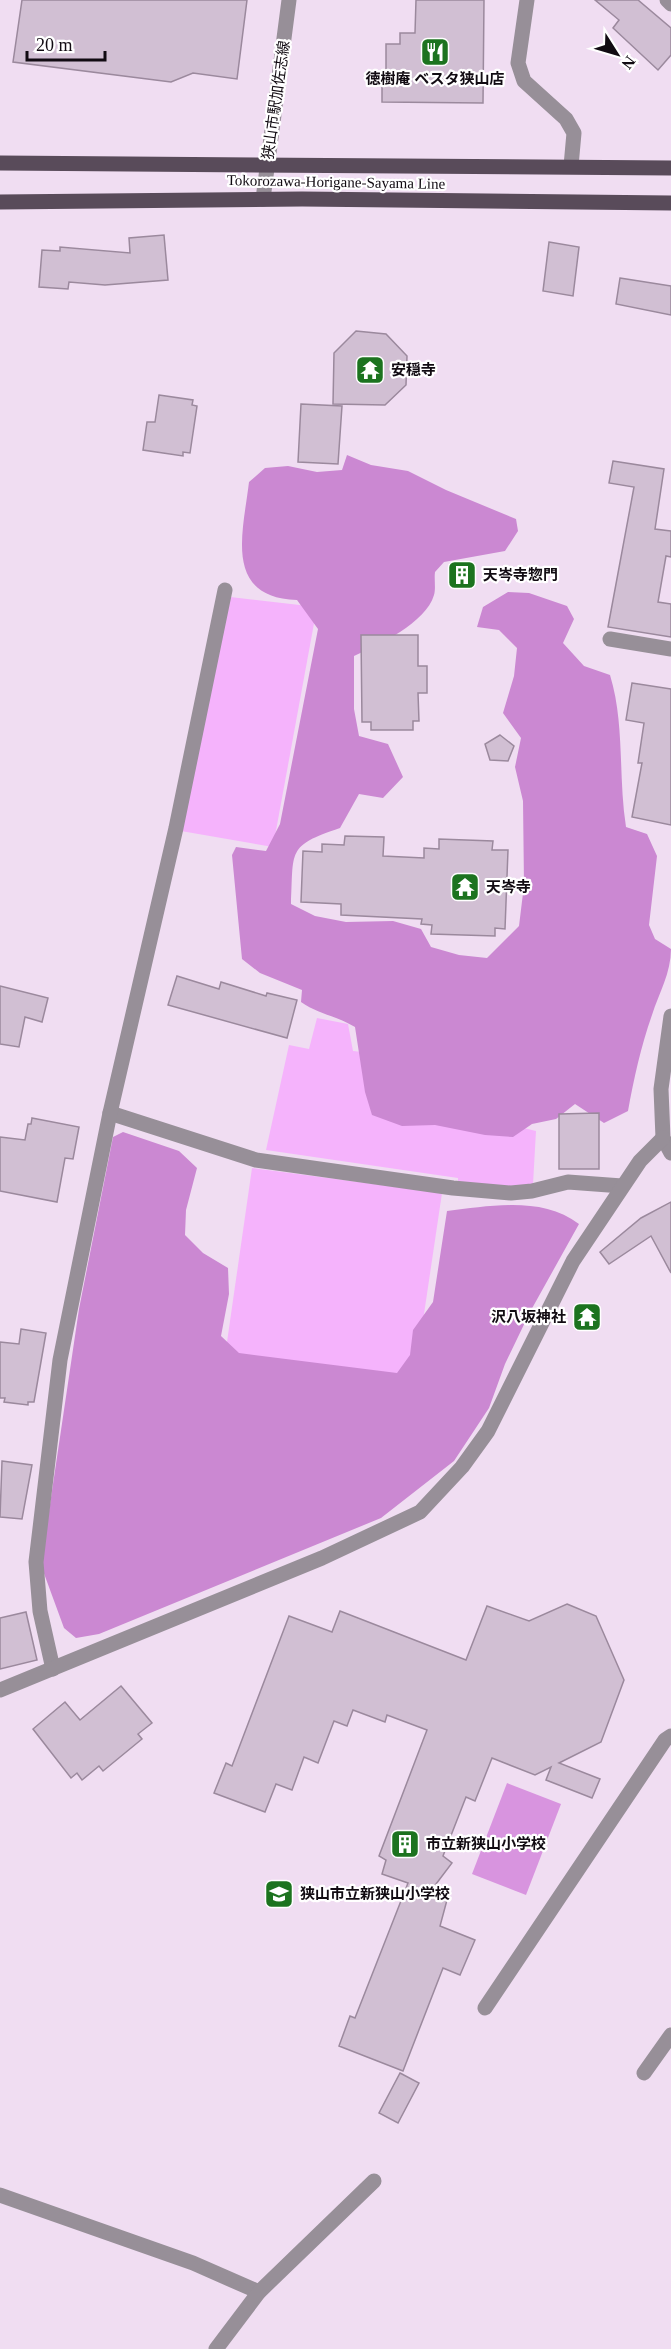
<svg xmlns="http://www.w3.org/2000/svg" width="671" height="2349" font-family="'Times New Roman','Noto Sans JP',serif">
	<rect width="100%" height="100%" fill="#f0ddf2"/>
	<!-- green -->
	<g fill="#f5b3fc">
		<polygon points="230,597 317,607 273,847 181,831"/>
		<polygon points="317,1018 348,1024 353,1051 391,1055 457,1112 536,1131 533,1184 514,1187 458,1183 458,1178 266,1150 289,1045 309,1049"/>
		<polygon points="252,1168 442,1193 413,1388 225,1356"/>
	</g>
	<!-- forest -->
	<g fill="#cb88d2">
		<path d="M347 455 371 465 408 471 446 490 516 519 518 531 505 551 444 562 435 572C434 579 436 588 434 595 426 623 378 645 354 656V709L359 736 388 744 403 777 383 798 359 794 340 828C286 846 294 851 291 904L315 916 346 922 393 921 421 929 431 947 459 955 487 958 519 926 524 885 523 801 515 767 521 738 503 713 514 676 517 648 499 630 477 627 483 607 508 592 529 593 567 606 574 619 563 643 584 666 610 675C625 724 618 776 626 827L647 834 657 856 649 925 655 939 671 949C671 973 659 993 652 1015 641 1046 634 1078 628 1111L604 1123 575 1104 556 1119 532 1124 513 1137 485 1135 435 1125 402 1126 372 1115 365 1092 355 1027C337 1016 318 1014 301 1002L302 990 260 973 242 959 232 855 236 847 266 851 280 824 318 629 297 600C223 597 243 533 249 482L265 468 288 466 317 472 342 470Z"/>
		<path d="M123 1132 179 1151 197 1168 186 1210 185 1235 203 1253 228 1268 229 1294 221 1336 239 1353 397 1373 410 1355 413 1330 433 1302 447 1211C491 1206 542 1196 579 1224L530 1312 505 1364 489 1408 454 1461 381 1518 99 1634 76 1638 64 1628 42 1568 45 1538 79 1309 113 1137Z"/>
	</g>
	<!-- water -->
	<polygon fill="#d894df" points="507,1783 561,1804 526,1895 472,1874"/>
	<!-- building -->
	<g fill="#d1bfd3" stroke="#9b899d" stroke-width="1.5">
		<polygon points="22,0 247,0 237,79 193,73 171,82 13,62"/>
		<polygon points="416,0 484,0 483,103 382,102 382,82 386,82 386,44 400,44 400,33 415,33"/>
		<polygon points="595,0 638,0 671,28 671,55 658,70 613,28 619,20"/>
		<polygon points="164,235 168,280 105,285 69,282 68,289 39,287 42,250 60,251 60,247 130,253 129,238"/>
		<polygon points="549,242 579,247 573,296 543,291"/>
		<polygon points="620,278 671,286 671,315 616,304"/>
		<polygon points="356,331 386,334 407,356 406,385 385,405 333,404 334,353"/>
		<polygon points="159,395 193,400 192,405 197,406 190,453 183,452 183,456 143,450 147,422 155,422"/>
		<polygon points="301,404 342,406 338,464 298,462"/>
		<polygon points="613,461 664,469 655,529 671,531 671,557 666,556 658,602 671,604 671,637 608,627 634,487 609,483"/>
		<polygon points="361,635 418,635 418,666 427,666 427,693 418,693 419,721 413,721 413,730 371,730 371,722 362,722"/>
		<polygon points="632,683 671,689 671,825 632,817 642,763 638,763 644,723 626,720"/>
		<polygon points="500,735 514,746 508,761 490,760 485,744"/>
		<polygon points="345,836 384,837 383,856 424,858 424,848 439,849 439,839 493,841 492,850 508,850 505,929 495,928 495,936 431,934 432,925 421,924 422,919 341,915 341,904 301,902 303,851 322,852 322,844 344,845"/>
		<polygon points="177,976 219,989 221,982 266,996 267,993 297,1000 287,1038 168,1005"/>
		<polygon points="0,986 48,998 42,1022 25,1017 19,1047 0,1044"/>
		<polygon points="599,1113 599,1169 559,1169 559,1114"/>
		<polygon points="32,1118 79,1127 73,1159 65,1158 57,1202 0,1191 0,1137 25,1140 28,1124 31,1124"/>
		<polygon points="671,1202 671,1273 651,1236 609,1264 600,1252 641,1218"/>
		<polygon points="21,1329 46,1333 34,1402 28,1402 28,1405 4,1402 5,1398 0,1398 0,1342 19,1344"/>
		<polygon points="2,1461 32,1465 22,1519 0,1517"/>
		<polygon points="567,1604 596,1616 624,1680 601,1742 559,1763 600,1779 592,1798 546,1780 551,1767 535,1775 492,1758 475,1801 466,1797 443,1856 452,1863 433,1888 447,1900 440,1926 475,1940 460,1975 443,1968 403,2071 339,2046 350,2016 355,2018 408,1883 382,1874 386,1860 379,1856 427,1730 387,1715 385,1722 353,1710 347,1726 334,1721 318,1763 304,1757 292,1790 276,1784 265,1812 214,1793 226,1763 232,1766 289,1616 332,1632 340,1611 466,1660 487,1606 529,1621"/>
		<polygon points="26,1612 37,1660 0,1669 0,1618"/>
		<polygon points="121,1686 152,1723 138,1734 142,1739 103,1771 99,1766 82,1780 77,1773 71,1778 33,1729 65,1702 80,1720"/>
		<polygon points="400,2073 419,2083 398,2123 379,2113"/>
	</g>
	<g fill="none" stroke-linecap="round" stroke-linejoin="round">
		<!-- minor -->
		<g stroke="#978f98" stroke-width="15">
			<polyline points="527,0 518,63 524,81 566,119 574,133 571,166"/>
			<polyline points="667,0 671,4"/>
			<polyline points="263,199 289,0"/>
			<polyline points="610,639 671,649"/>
			<polyline points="671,1016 661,1089 663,1138 671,1153"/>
			<polyline points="110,1113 256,1160 453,1188 511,1193 532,1191 568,1182 622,1186"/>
			<polyline points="53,1669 40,1611 36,1562 60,1360 110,1113 176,828 225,590"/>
			<polyline points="0,1690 322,1558 420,1512 462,1467 488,1431 573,1261 640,1161 663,1138"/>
			<polyline points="485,2008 665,1740 671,1736"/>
			<polyline points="644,2073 671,2035"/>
			<polyline points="0,2195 193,2263 259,2292"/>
			<polyline points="216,2349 259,2292 374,2181"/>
		</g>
		<!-- major -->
		<g stroke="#594b5a" stroke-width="15">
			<polyline points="0,163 671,168"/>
			<polyline points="0,202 302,199 671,203"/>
		</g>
	</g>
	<!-- icons -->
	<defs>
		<g id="restaurant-square" transform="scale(1.5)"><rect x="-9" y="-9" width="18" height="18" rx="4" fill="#1c731f" stroke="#fff"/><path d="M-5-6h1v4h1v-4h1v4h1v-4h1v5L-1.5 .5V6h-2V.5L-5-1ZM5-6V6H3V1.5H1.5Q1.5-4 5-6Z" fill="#fff"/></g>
		<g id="temple-square" transform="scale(1.5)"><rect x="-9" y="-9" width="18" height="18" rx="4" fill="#1c731f" stroke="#fff"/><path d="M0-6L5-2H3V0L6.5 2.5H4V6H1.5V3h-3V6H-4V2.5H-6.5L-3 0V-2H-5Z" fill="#fff"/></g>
		<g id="building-square" transform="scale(1.5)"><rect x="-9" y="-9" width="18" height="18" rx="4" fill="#1c731f" stroke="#fff"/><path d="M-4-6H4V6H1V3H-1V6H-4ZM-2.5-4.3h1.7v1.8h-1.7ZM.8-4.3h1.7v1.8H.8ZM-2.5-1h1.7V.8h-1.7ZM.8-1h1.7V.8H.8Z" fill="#fff"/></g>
		<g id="school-square" transform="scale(1.5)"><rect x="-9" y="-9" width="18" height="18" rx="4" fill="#1c731f" stroke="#fff"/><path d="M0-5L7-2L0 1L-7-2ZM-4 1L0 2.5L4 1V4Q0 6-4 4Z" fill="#fff"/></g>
	</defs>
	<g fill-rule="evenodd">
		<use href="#restaurant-square" x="435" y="52"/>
		<use href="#temple-square" x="370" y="370"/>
		<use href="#building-square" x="462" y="575"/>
		<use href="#temple-square" x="465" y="887"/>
		<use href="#temple-square" x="587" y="1317"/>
		<use href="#building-square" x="405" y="1844"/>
		<use href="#school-square" x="279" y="1894"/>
	</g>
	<g text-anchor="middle" stroke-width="4.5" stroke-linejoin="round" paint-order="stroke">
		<!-- poi labels -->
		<g font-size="15" font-weight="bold" fill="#110b12" stroke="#fff" text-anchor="start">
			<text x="435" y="84" text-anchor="middle">徳樹庵 ベスタ狭山店</text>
			<text x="391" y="375">安穏寺</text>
			<text x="483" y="580">天岑寺惣門</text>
			<text x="486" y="892">天岑寺</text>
			<text x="566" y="1322" text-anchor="end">沢八坂神社</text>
			<text x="426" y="1849">市立新狭山小学校</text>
			<text x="300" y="1899">狭山市立新狭山小学校</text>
		</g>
		<!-- street labels -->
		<g font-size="15" fill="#110b12" stroke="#fff">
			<text transform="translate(276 100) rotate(-82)" y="5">狭山市駅加佐志線</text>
			<text transform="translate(336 182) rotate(1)" y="5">Tokorozawa-Horigane-Sayama Line</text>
		</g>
	</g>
	<!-- north arrow -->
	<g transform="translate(617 54) rotate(127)" stroke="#ffffff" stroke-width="4.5" paint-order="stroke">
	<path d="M0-4.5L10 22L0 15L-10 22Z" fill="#110b12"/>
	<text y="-9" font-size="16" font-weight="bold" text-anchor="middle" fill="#110b12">N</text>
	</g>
	<!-- scale -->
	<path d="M27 51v9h78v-9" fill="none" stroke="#110b12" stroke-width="3"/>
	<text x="36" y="51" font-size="18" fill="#110b12" stroke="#ffffff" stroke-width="4.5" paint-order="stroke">20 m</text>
</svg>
